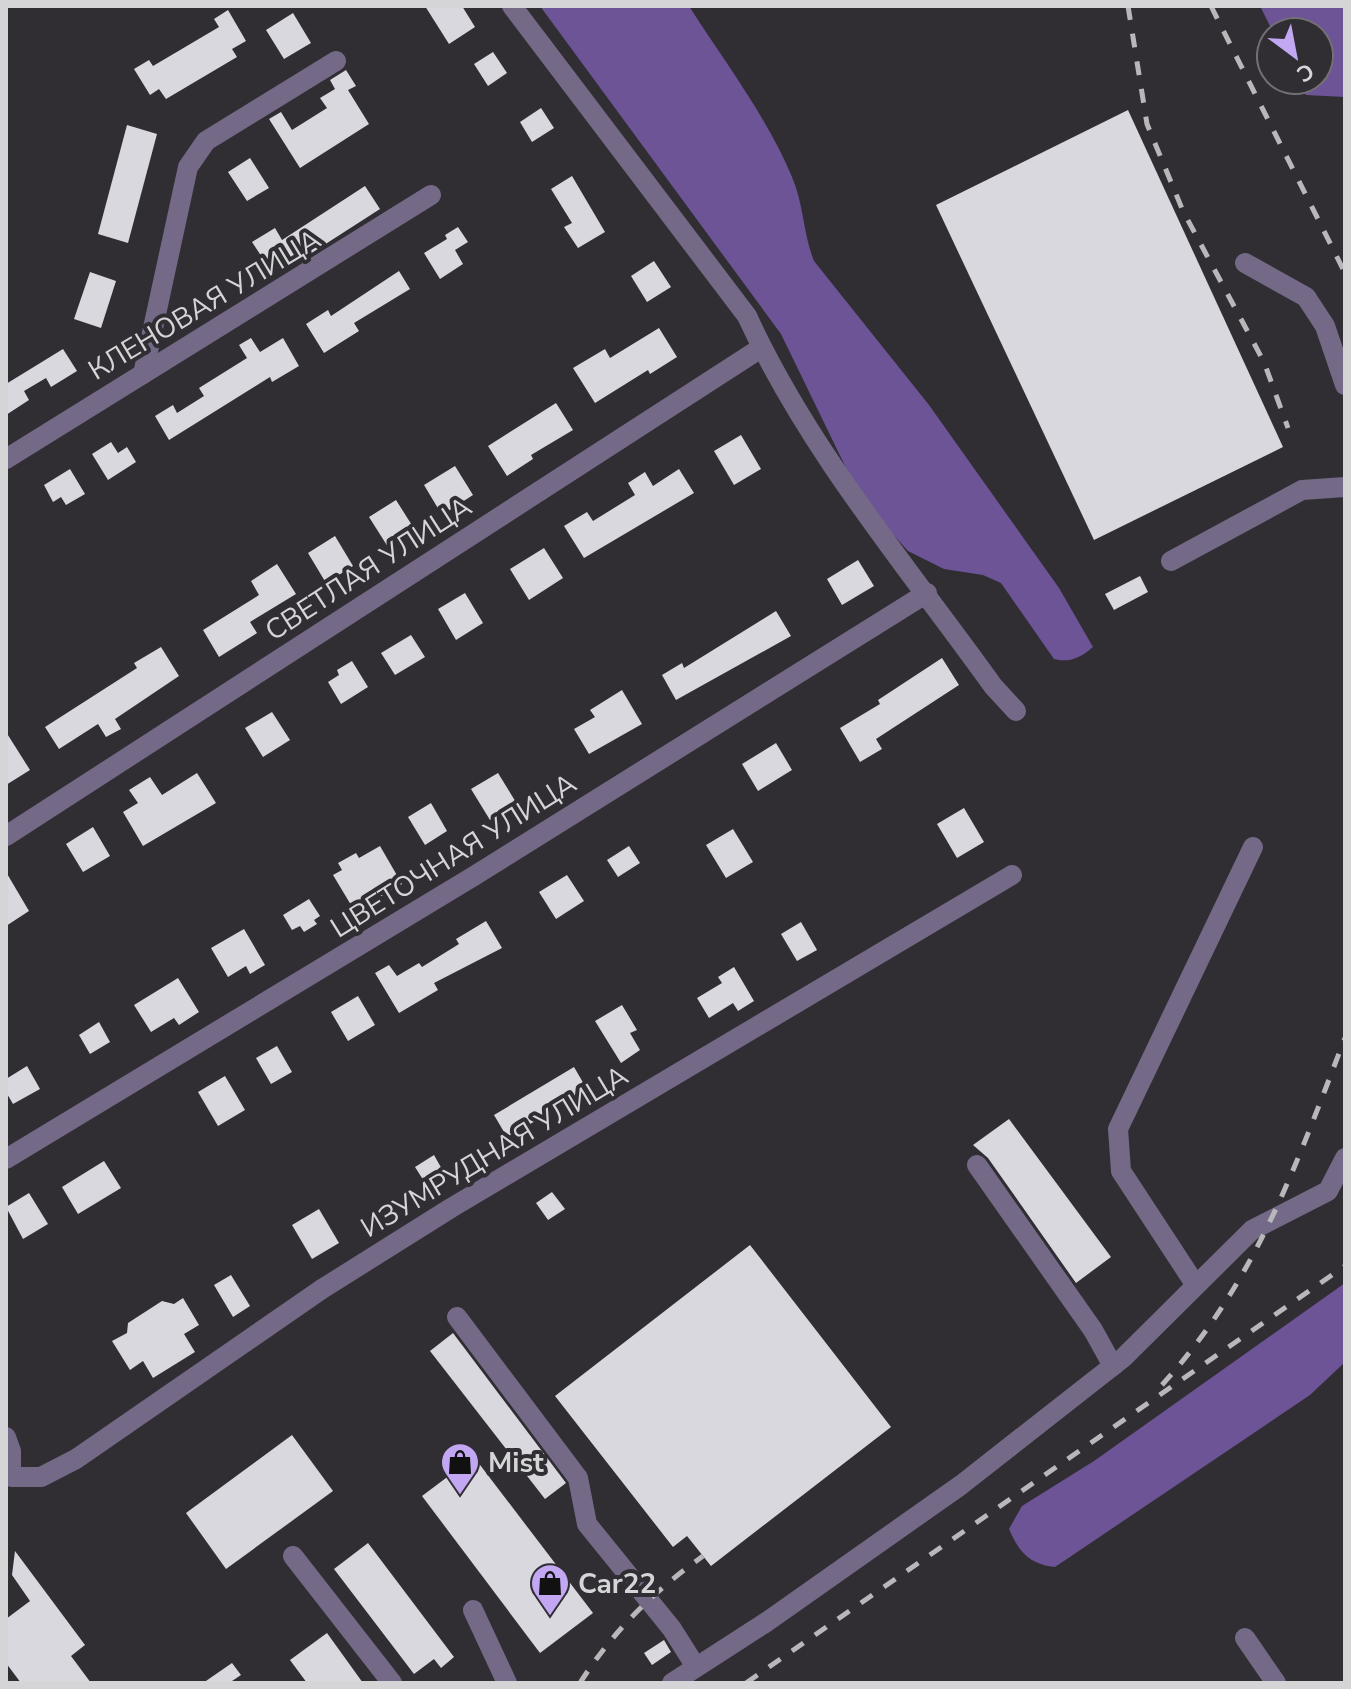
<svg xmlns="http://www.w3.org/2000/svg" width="1351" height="1689" font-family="'Nunito Sans',sans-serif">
	<rect width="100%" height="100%" fill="#302e33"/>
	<!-- forest -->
	<g fill="#6d5496">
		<path d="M540 6H689C724 61 767 117 792 177 804 205 803 234 814 261L929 405 1059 588 1093 647C1080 658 1070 663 1054 659L1001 583 983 575 944 569 908 551 882 522 848 472 781 334Z"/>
		<polygon points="1260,6 1345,6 1345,97 1306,95 1298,80 1319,80 1319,32 1273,32"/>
		<path d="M1345 1283V1362L1310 1395 1055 1567C1029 1564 1019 1552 1009 1529L1022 1506 1094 1461Z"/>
	</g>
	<!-- building -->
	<g fill="#dad8df">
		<polygon points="425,6 462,6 475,27 449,44"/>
		<polygon points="228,10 246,41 232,49 237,57 166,99 159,89 150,95 134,69 149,60 153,66 219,27 214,19"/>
		<polygon points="293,13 311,43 284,59 266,30"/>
		<polygon points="493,52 507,73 488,86 474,64"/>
		<polygon points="346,70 356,86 348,90 369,124 300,168 269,119 281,112 292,130 327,108 320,98 335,89 330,80"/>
		<polygon points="541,108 554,128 532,142 520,122"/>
		<polygon points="1128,110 1283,447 1094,540 936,205"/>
		<polygon points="127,125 157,134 128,243 98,234"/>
		<polygon points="250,158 269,188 247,201 228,172"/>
		<polygon points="572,176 605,232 578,248 564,227 572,223 551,189"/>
		<polygon points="365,186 380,209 310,254 307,249 271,271 252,242 275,228 282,240"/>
		<polygon points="458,227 468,242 455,250 463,264 440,279 424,253 447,239 445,235"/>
		<polygon points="654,261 671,287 647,302 631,276"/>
		<polygon points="399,271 410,289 354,323 359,331 324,353 306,324 328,310 331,316"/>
		<polygon points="90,272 116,281 101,328 74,319"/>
		<polygon points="659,328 677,357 650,374 648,370 595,403 573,368 605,349 610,358"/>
		<polygon points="251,338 260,352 283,338 299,366 272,382 270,377 169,440 155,416 173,405 177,413 204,396 199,388 247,358 239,345"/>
		<polygon points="63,349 77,371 51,387 46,378 24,391 29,400 6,415 6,384"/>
		<polygon points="556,403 573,430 531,455 533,459 507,476 488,446"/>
		<polygon points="741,435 761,469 734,485 714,451"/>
		<polygon points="111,442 118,453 127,447 136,462 108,480 92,454"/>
		<polygon points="455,466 473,495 442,515 424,485"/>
		<polygon points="70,469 85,494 66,505 61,497 53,502 44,485"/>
		<polygon points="679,469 694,493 584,558 564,526 587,512 593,521 635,495 628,483 645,472 653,486"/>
		<polygon points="396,500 415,530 388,547 369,517"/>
		<polygon points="335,536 353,566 326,583 308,553"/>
		<polygon points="544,548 563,578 529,600 510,569"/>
		<polygon points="858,560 874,586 842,605 827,579"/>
		<polygon points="277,564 296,594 250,622 257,633 219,657 203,630 259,595 251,581"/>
		<polygon points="1140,576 1148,592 1114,610 1105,594"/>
		<polygon points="465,593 483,623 456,640 438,609"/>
		<polygon points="776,611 791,636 676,700 662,675 682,663 684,668"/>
		<polygon points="411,635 425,657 395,675 381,653"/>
		<polygon points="161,647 179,676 115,719 121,729 106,737 98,724 59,749 45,727 137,668 134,663"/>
		<polygon points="942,658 959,685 876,739 882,749 860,762 840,728 880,704 878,700"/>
		<polygon points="352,661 368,687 341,704 328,682 339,675 337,670"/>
		<polygon points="622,690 642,724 589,754 574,729 595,717 590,710"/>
		<polygon points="272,712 290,740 263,757 245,728"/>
		<polygon points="6,732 30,770 6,785"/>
		<polygon points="776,743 792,770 758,791 742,764"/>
		<polygon points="197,773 216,803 143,846 123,812 138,803 129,790 150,777 162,795"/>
		<polygon points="498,773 517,804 490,820 471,789"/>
		<polygon points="431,803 447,831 425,845 408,817"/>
		<polygon points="964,808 984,842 957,858 937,824"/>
		<polygon points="93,827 110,856 83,872 66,844"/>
		<polygon points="733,829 753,862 726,878 706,845"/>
		<polygon points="380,846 402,884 361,908 357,901 351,905 333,875 342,870 338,863 356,853 359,858"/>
		<polygon points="629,846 640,863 618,877 607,860"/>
		<polygon points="6,872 29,911 6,926"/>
		<polygon points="567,875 584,901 556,919 539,892"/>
		<polygon points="309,899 320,916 314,920 317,924 304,932 300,926 292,930 283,915"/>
		<polygon points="486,921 502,948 434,983 438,990 399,1013 375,973 389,965 397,976 419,963 422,967 459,944 456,939"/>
		<polygon points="801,922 817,950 797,961 781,934"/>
		<polygon points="244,929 265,965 250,974 246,966 228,977 211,948"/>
		<polygon points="734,967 754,1001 738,1011 733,1003 709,1018 697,998 722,983 718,977"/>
		<polygon points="178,978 199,1012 179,1025 174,1018 151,1032 134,1005"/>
		<polygon points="358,996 375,1025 348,1041 331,1012"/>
		<polygon points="622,1005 637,1030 630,1033 640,1050 621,1063 595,1021"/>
		<polygon points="99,1022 110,1042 90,1054 79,1035"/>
		<polygon points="277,1046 292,1072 271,1084 256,1058"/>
		<polygon points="27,1066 40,1089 13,1104 6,1092 6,1079"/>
		<polygon points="574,1067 588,1091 507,1137 494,1115"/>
		<polygon points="225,1076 245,1110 218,1126 198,1092"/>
		<polygon points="1009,1119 1111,1257 1076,1283 988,1158 973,1145"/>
		<polygon points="434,1155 447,1178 429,1189 415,1167"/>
		<polygon points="104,1161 121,1188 78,1214 62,1187"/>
		<polygon points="552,1192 565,1209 548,1220 536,1203"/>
		<polygon points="29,1193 48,1224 23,1239 6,1207"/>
		<polygon points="319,1209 339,1243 312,1259 292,1225"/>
		<polygon points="750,1245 891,1427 711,1566 687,1536 673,1547 555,1396"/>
		<polygon points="231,1275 250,1306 233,1317 214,1285"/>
		<polygon points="183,1298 199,1325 184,1334 195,1352 153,1378 143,1361 130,1370 112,1341 127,1333 128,1323 162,1301 174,1304"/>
		<polygon points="453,1333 566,1483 545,1499 430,1351"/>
		<polygon points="292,1435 333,1491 226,1569 186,1513"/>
		<polygon points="474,1457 593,1613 540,1653 422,1496"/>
		<polygon points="368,1543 454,1657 441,1668 434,1659 414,1674 334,1569"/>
		<polygon points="15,1551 85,1645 71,1656 91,1683 21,1683 6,1663 6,1619 30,1601 12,1575"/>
		<polygon points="327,1633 363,1683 307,1683 290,1660"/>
		<polygon points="664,1640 671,1652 652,1665 644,1653"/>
		<polygon points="232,1663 241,1675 229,1683 203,1683"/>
	</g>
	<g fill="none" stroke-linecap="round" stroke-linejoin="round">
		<!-- minor -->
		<g stroke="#746a88" stroke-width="20">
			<path d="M512 6 747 316C809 451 907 566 993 686L1016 711"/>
			<polyline points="1245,263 1306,297 1325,326 1345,385"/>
			<polyline points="143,374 188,167 206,141 336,61"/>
			<polyline points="6,459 431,195"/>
			<polyline points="1171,561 1302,490 1345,487"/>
			<polyline points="6,836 761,348"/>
			<polyline points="6,1159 474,876 927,593"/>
			<polyline points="977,1165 1093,1330 1113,1366"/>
			<polyline points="1195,1284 1121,1171 1118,1129 1253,847"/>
			<polyline points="457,1317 578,1478 587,1524 672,1629 696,1667"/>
			<polyline points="6,1437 11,1451 11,1477 41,1477 76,1459 322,1289 451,1208 1012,875"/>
			<polyline points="293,1556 392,1683"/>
			<polyline points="473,1610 507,1683"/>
			<polyline points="1245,1638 1276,1683"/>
			<polyline points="672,1683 765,1623 961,1485 1123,1358 1252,1230 1328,1191 1345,1158"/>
		</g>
		<!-- rail -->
		<g stroke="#b8b7ba" stroke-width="5" stroke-dasharray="14 14" stroke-linecap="butt">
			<polyline points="1128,6 1147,124 1183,211 1264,362 1288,428"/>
			<polyline points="1211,6 1345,273"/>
			<path d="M1162 1385C1257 1280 1295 1167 1345 1038"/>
			<path d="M580 1683C613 1631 653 1592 703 1556"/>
			<polyline points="746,1683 1345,1266"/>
		</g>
	</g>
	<!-- icons -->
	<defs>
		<g id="shop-pin" transform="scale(2)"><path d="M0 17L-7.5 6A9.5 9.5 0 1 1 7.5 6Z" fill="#c2a7f2" stroke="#302e33"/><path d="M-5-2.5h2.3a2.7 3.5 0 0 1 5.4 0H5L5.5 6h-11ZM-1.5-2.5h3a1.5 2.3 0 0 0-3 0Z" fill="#111"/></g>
	</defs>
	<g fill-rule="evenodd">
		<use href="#shop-pin" x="460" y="1462"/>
		<use href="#shop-pin" x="550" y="1583"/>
	</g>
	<g text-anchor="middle" stroke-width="8" stroke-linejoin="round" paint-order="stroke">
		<!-- street labels -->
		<g font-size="28" fill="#d5d4d7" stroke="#302e33">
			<text transform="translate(204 304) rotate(-31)" y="10">КЛЕНОВАЯ УЛИЦА</text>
			<text transform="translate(368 568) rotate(-33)" y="10">СВЕТЛАЯ УЛИЦА</text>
			<text transform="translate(453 855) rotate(-32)" y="10">ЦВЕТОЧНАЯ УЛИЦА</text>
			<text transform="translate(494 1151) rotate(-31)" y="10">ИЗУМРУДНАЯ УЛИЦА</text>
		</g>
		<!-- poi labels -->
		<g font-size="28" font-weight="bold" fill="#d5d4d7" stroke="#302e33" text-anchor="start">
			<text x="488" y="1472">Mist</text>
			<text x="578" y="1593">Car22</text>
		</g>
	</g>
	<!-- border -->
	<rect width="1351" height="1689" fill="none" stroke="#d5d4d7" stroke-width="16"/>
	<!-- north arrow -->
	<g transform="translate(1295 56) rotate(148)"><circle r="38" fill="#302e33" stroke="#727075" stroke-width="2"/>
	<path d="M0-6L14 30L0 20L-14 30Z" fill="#c2a7f2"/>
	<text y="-12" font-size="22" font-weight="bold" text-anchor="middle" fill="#d5d4d7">С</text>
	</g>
</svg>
